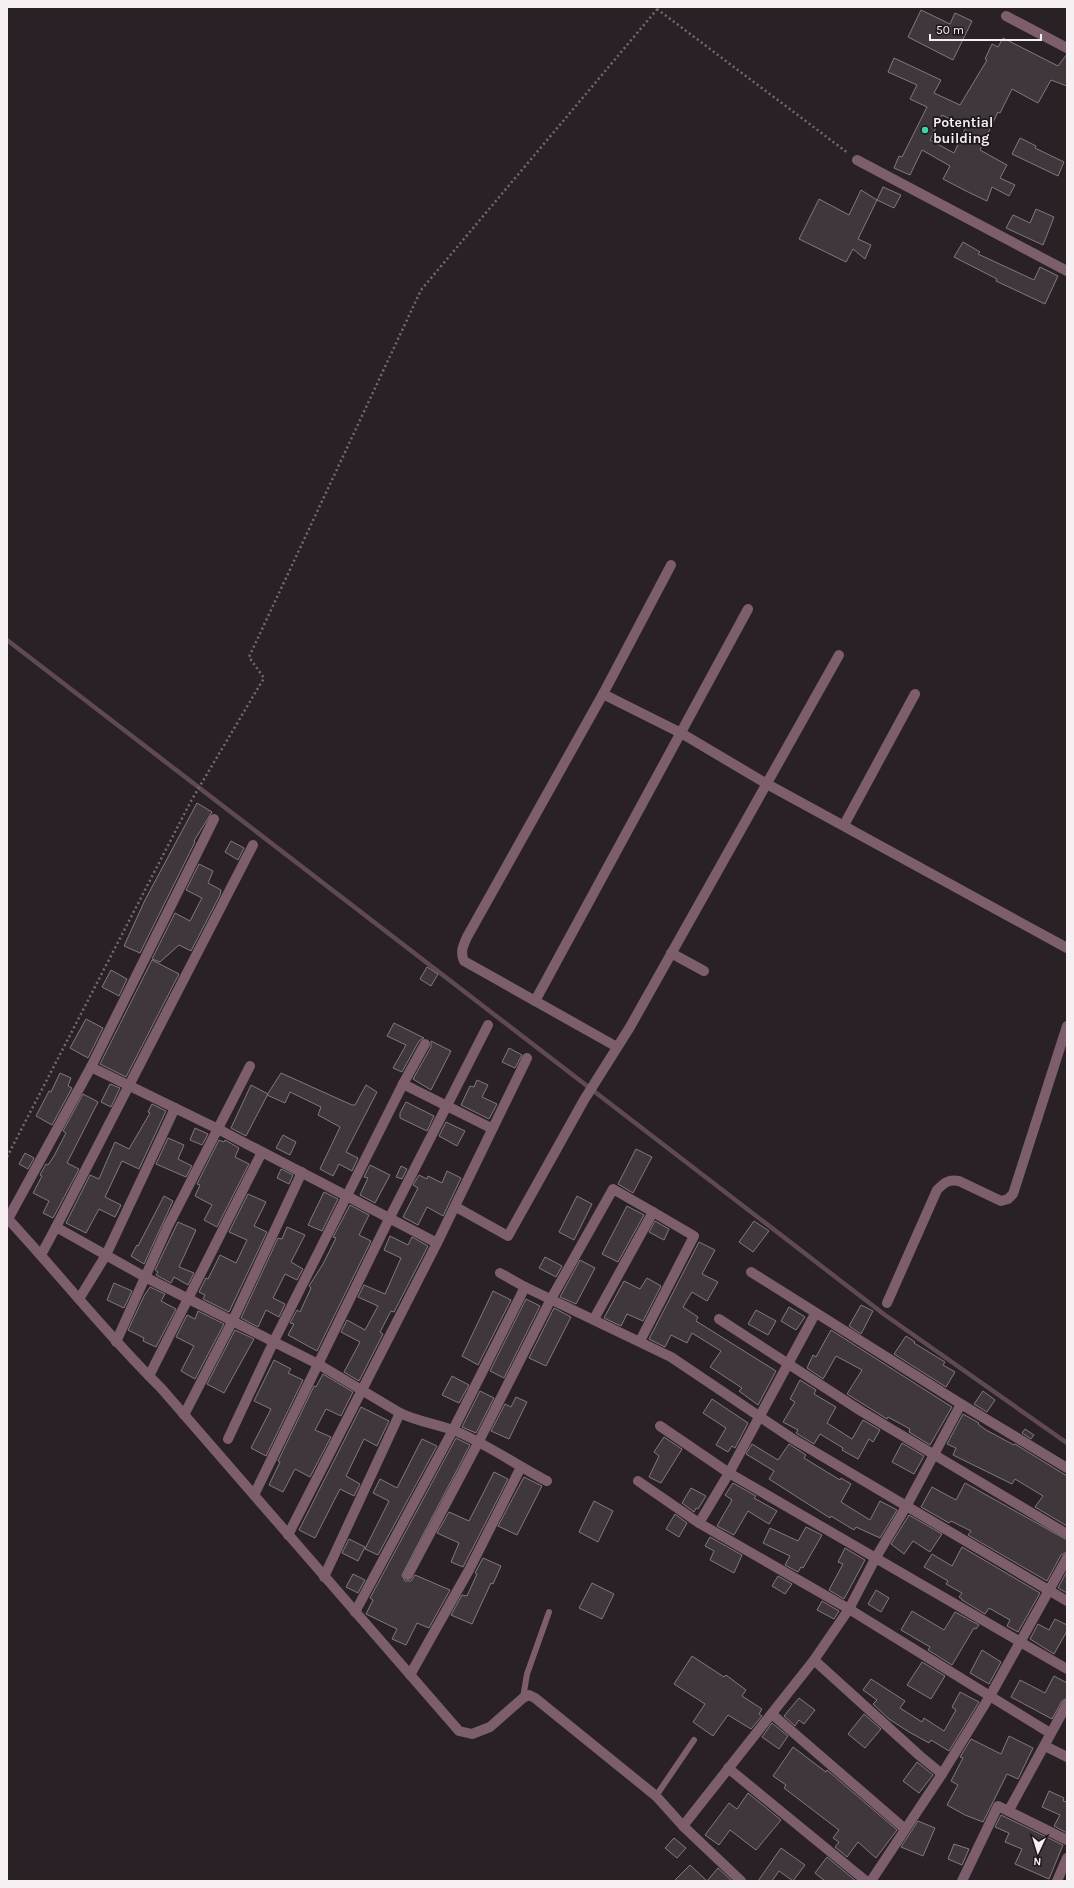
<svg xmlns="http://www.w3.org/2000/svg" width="1074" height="1888" font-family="Karla,sans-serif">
	<rect width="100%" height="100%" fill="#292125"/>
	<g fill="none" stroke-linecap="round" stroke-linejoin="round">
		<!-- stream -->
		<polyline stroke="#604956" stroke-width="4.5" points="7,640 885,1315 1067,1443"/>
	</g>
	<!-- building -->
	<g fill="#3f373b" stroke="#82797d" fill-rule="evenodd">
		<polygon points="921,10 950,24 955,13 972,21 953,60 908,37"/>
		<path d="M1003 38 1058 66 1067 54V86L1051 80 1038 103 1012 89 1000 113 998 112 980 150 1007 165 1000 178 1015 185 1009 196 992 187 987 201 970 193 943 179 950 166 922 150 910 175 894 168 899 156 902 157 927 107 910 99 917 85 888 72 894 58 941 80 934 93 960 105 987 60 985 59 992 44 998 47ZM942 115 966 127 954 153 930 140Z"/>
		<polygon points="1020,138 1036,146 1035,148 1064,162 1058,176 1012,154"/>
		<polygon points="883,187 901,195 894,208 877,200"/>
		<polygon points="861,190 877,200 858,239 871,245 865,259 853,249 846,262 799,239 819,199 849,215"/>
		<polygon points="1036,209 1054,217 1043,245 1006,228 1013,215 1030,223"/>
		<polygon points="963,242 980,252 978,254 1034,280 1040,267 1058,276 1045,304 996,281 997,279 954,257"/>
		<polygon points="197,803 212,812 194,841 195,842 140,953 124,946 145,900"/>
		<polygon points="231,841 244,848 238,860 225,852"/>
		<polygon points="199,864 213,871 208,883 221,890 220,895 191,951 179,945 160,962 152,959 175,913 190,921 202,898 186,890"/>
		<polygon points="152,960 179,974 126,1077 100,1064"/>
		<polygon points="427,967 438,974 431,986 420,979"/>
		<polygon points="111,970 127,979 119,996 102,987"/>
		<polygon points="86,1019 103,1028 88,1058 70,1048"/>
		<polygon points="394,1023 424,1038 419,1041 402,1072 393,1068 406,1045 387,1036"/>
		<polygon points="431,1041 451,1051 431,1090 413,1079 431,1047"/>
		<polygon points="509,1048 522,1055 515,1068 502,1062"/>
		<polygon points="60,1073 71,1078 68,1086 72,1088 52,1125 36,1116 49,1091 51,1092"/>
		<polygon points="281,1073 352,1105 355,1105 366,1085 377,1092 346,1152 358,1158 352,1171 339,1164 333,1176 320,1169 340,1127 318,1115 321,1107 290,1092 285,1103 267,1095"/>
		<polygon points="477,1080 488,1085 482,1097 497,1104 489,1119 461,1105 470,1086 474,1087"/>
		<polygon points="110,1084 120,1088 111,1107 101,1102"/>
		<polygon points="251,1085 268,1094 246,1136 231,1128"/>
		<polygon points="83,1094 98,1102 67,1163 79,1169 53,1218 43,1213 49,1201 33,1193 42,1176 40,1175 46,1164 48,1165 54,1156 66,1133 63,1131"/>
		<polygon points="406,1102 434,1116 427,1131 400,1118 400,1113"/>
		<polygon points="152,1104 166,1111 139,1169 122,1161 105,1197 121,1205 115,1217 99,1209 86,1233 66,1223 90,1175 99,1179 115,1142 129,1149 150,1113 148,1112"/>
		<polygon points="446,1122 465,1131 457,1146 439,1136"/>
		<polygon points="195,1128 208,1134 202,1145 190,1140"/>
		<polygon points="283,1135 296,1142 290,1155 276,1148"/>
		<polygon points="168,1138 184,1145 178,1159 192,1166 186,1177 156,1164"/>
		<polygon points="219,1140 224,1142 225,1140 239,1148 235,1157 249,1164 217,1227 204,1220 212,1205 195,1196 200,1185 197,1184"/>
		<polygon points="636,1149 652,1157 633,1193 618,1184"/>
		<polygon points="25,1153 34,1158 28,1169 19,1164"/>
		<polygon points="370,1165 390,1175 375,1203 360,1195 368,1178 364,1177"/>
		<polygon points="401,1166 407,1169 402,1179 396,1177"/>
		<polygon points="281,1169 293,1175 289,1184 277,1178"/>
		<polygon points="447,1171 461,1178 443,1216 427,1207 418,1225 403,1217 418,1188 413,1185 419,1175 427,1179 428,1176 442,1183"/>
		<polygon points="324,1192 338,1199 322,1231 308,1225"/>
		<polygon points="248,1194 266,1202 254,1226 267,1232 229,1312 203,1299 205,1295 199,1292 206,1278 208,1279 220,1255 236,1263 247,1240 229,1232"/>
		<polygon points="164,1196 173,1201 144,1264 131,1256 137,1245 138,1246"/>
		<polygon points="577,1196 592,1204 574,1240 559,1232"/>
		<polygon points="350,1205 369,1215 359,1235 371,1241 317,1351 288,1335 294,1324 290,1323 297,1310 300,1312 311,1288 309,1286 323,1264 336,1238 333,1237"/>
		<polygon points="627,1206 644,1215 618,1262 602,1254"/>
		<polygon points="655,1221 669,1229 664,1240 649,1232"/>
		<polygon points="754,1221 769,1231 753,1252 739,1242"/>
		<polygon points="178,1222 196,1230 179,1267 194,1273 188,1285 174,1277 171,1283 156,1275 158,1272 155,1270"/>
		<polygon points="287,1227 305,1235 291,1262 303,1269 297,1280 285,1274 273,1298 285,1304 279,1317 266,1310 258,1327 241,1318 278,1238 282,1239"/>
		<polygon points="390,1236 408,1245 412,1237 428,1246 394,1312 391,1311 380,1332 383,1334 359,1381 344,1372 360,1342 341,1332 347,1320 365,1330 378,1306 358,1297 364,1285 385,1294 401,1258 384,1250"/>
		<polygon points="699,1242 715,1250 702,1274 718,1282 707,1301 692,1292 683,1307 698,1317 696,1321 776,1371 758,1405 739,1391 742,1388 710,1367 721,1351 692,1333 687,1343 671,1335 665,1347 649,1339"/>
		<polygon points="545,1257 562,1266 556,1277 539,1268"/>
		<polygon points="580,1260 595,1268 576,1304 560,1297"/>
		<polygon points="647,1278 661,1286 643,1321 627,1314 621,1326 604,1318 624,1281 640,1289"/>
		<polygon points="114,1283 132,1291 124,1308 107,1300"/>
		<polygon points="150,1287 165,1294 161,1301 176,1309 156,1347 143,1341 144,1338 128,1330 144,1296"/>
		<polygon points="493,1291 511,1300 478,1365 462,1356"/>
		<polygon points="526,1299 540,1306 504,1378 490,1371"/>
		<polygon points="861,1305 873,1311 861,1334 849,1326"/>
		<polygon points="789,1307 805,1317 796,1330 781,1321"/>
		<polygon points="554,1308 571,1317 546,1366 529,1358"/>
		<polygon points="756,1310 776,1321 768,1335 748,1324"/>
		<polygon points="198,1311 224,1324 195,1379 181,1371 194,1346 176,1337 187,1315 195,1319"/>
		<polygon points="235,1330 254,1339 224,1393 207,1384"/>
		<polygon points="831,1330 952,1407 930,1445 909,1432 910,1429 888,1417 887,1419 847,1394 862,1370 836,1356 823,1379 807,1368 813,1355 816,1357"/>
		<polygon points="906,1336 915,1342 914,1343 945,1362 943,1365 955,1372 946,1387 894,1354"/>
		<polygon points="274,1360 291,1369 288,1373 303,1380 266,1456 251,1448 271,1409 254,1401"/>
		<polygon points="323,1374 353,1392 341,1416 326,1409 315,1430 331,1437 310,1477 295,1469 283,1492 269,1485 280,1462 278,1461 314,1386 316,1387"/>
		<polygon points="452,1376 469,1385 459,1403 442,1395"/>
		<polygon points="800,1380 816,1390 814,1394 836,1407 827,1423 852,1439 863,1420 880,1430 873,1442 869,1439 858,1459 842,1450 843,1448 820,1434 814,1444 796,1433 798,1430 783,1422 795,1402 790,1399"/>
		<polygon points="480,1391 494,1398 476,1433 462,1427"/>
		<polygon points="983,1391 995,1400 987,1412 974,1404"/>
		<polygon points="516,1397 527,1402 509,1439 491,1431 505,1404 511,1407"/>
		<polygon points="712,1399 748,1423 735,1448 732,1446 728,1452 716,1445 726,1428 703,1413"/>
		<polygon points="361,1407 389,1421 377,1446 364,1439 346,1476 360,1484 354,1496 340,1489 315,1538 299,1530"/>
		<polygon points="963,1414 979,1423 978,1424 986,1430 1014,1445 1015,1444 1067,1476 1067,1526 1035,1507 1043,1496 1015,1479 1012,1484 953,1455 956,1448 947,1444"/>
		<polygon points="1025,1429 1034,1435 1031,1439 1022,1433"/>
		<polygon points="664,1437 682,1449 661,1483 649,1477 659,1456 654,1452"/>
		<polygon points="456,1438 470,1445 402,1575 405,1581 411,1581 415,1575 450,1590 429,1628 417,1623 406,1645 392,1639 397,1629 366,1614 373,1600 370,1598"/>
		<polygon points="422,1439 437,1446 378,1555 365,1549 389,1501 373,1493 380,1479 397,1488"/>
		<polygon points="902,1443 924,1456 914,1474 892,1462"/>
		<polygon points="752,1444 778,1460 789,1444 806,1455 804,1458 840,1480 841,1478 851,1484 841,1502 870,1520 880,1501 897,1510 880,1538 856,1527 854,1530 831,1516 830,1518 769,1479 774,1471 746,1454"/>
		<polygon points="494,1472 508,1479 463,1567 451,1562 459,1543 437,1533 449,1512 469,1521"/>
		<polygon points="524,1477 542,1486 517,1535 498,1526"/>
		<polygon points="733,1483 756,1496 754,1498 777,1511 769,1524 748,1511 734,1535 717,1526 732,1500 725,1495"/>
		<polygon points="965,1483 1067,1540 1067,1552 1061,1555 1047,1581 968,1535 971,1531 951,1521 949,1523 921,1507 932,1487 956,1500"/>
		<polygon points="691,1488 706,1496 698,1509 696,1508 694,1512 682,1503"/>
		<polygon points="594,1501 613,1511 598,1542 579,1532"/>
		<polygon points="675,1514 687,1523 679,1537 666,1529"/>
		<polygon points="909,1515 942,1534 930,1552 913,1541 904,1554 891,1544"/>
		<polygon points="806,1527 822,1535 803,1568 801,1567 798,1572 785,1565 790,1556 763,1543 770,1528 798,1541"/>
		<polygon points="710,1537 742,1555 734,1573 710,1560 714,1551 705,1546"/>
		<polygon points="349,1539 365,1547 358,1561 342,1553"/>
		<polygon points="962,1547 1040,1593 1018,1632 1007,1626 1010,1620 989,1608 985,1614 962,1600 962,1599 959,1597 962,1593 946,1584 948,1581 924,1567 932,1554 952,1566"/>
		<polygon points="845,1548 865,1560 844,1599 829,1590 843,1564 838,1562"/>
		<polygon points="483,1558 501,1566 493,1584 491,1583 472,1624 451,1615 462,1595 467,1596 477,1574 475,1573"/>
		<polygon points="1067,1571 1067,1593 1058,1588"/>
		<polygon points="353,1574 365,1580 358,1593 346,1587"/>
		<polygon points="778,1576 792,1584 785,1594 772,1586"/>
		<polygon points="592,1583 614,1594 602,1619 579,1608"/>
		<polygon points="876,1590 889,1598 881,1612 868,1604"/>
		<polygon points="822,1601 839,1611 834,1619 817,1610"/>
		<polygon points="912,1611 944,1630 955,1612 979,1625 976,1629 974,1628 952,1665 928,1650 930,1647 901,1630"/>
		<polygon points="1055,1619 1067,1625 1067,1631 1054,1654 1030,1639 1038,1624 1049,1630"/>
		<polygon points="982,1650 1001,1662 989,1684 970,1673"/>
		<polygon points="692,1656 724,1677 726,1675 746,1690 742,1696 762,1709 759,1714 762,1716 751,1729 728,1715 713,1736 693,1722 705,1704 674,1684"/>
		<polygon points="922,1662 945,1676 931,1699 907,1685"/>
		<polygon points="1054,1676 1067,1683 1067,1698 1062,1701 1052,1719 1011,1697 1020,1680 1045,1693"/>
		<polygon points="871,1679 905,1701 900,1708 922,1722 924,1718 944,1731 956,1710 952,1707 960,1692 979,1702 949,1751 931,1740 929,1743 909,1732 889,1719 873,1704 877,1700 863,1690"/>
		<polygon points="799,1698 815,1710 804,1724 799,1720 795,1726 784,1716"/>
		<polygon points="864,1714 881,1729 865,1748 848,1734"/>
		<polygon points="772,1723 788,1736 779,1749 762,1737"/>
		<polygon points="1009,1736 1033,1748 1018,1779 1007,1774 983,1822 965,1815 947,1805 958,1785 951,1781 963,1758 960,1757 971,1739 1001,1754"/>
		<polygon points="793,1747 826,1772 827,1770 897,1830 876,1858 858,1842 847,1857 835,1847 839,1842 833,1838 839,1830 784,1788 786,1785 773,1776"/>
		<polygon points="917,1762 933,1775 919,1793 903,1781"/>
		<polygon points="1049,1791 1064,1798 1063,1801 1067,1802 1067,1833 1054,1826 1060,1815 1042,1807"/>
		<polygon points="748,1793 781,1820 756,1850 730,1830 719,1845 705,1835 729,1803 737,1809"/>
		<polygon points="1001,1815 1063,1845 1049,1879 1015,1864 1022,1849 1005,1842 1009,1833 995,1827"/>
		<polygon points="918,1821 935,1828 923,1856 901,1847"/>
		<polygon points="674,1838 686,1848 677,1858 665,1848"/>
		<polygon points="954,1844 969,1849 962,1865 948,1859"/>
		<polygon points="781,1848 805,1865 793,1881 779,1871 772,1881 758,1881"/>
		<polygon points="827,1857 856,1881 825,1881 815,1873"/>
		<polygon points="690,1865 707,1881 674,1881"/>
		<polygon points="718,1868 732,1881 707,1881"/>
	</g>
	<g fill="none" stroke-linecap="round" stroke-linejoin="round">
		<!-- path -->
		<g stroke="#736c6f" stroke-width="2.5" stroke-dasharray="2 3" stroke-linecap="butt">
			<polyline points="657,9 848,153"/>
			<polyline points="7,1157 191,801 264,678 249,657 421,290 659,7"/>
		</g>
		<!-- lane -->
		<g stroke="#7d5e6d" stroke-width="6">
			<polyline points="523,1698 527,1674 549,1612"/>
			<polyline points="656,1796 694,1740"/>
		</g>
		<!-- street -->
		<g stroke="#7d5e6d" stroke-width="10">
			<polyline points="1006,16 1067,48"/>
			<polyline points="857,160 1067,271"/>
			<polyline points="603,694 681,733 767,784 1067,948"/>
			<path d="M214 819 91 1067 8 1219C60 1275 107 1335 161 1388L459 1731 472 1734 490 1727 523 1698 529 1695 535 1698 656 1796 683 1826 741 1881"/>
			<polyline points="844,825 915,694"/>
			<polyline points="671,953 704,971"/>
			<polyline points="535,1001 748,609"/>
			<path d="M617 1047 464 961C460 952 463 946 467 937L603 694 671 565"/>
			<polyline points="91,1067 218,1129 437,1243 288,1535"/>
			<polyline points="403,1084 425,1044"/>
			<polyline points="456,1207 508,1236 584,1100 630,1027 839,655"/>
			<polyline points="56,1227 253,845"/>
			<polyline points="437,1243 527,1058"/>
			<path d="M41 1255 56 1227 145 1277 318 1364 400 1413C418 1422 439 1424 458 1432 488 1445 518 1466 547 1481"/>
			<polyline points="751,1272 961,1404 1067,1468"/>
			<polyline points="500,1273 525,1287 671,1357 793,1439 1067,1601"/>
			<polyline points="79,1299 106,1255 175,1108"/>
			<path d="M887 1303 937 1190C944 1183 948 1179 959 1181L1001 1201 1008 1199 1013 1194 1067 1026"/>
			<polyline points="594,1319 653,1212 694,1236 640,1341"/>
			<polyline points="719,1319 861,1411 1067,1534"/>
			<polyline points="116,1342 168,1226 250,1066"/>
			<polyline points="149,1376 262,1152"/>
			<polyline points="184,1415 233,1320 302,1172"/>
			<polyline points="660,1426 729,1473 1067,1669"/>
			<polyline points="228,1439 274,1341 403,1084 491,1128"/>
			<polyline points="638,1481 699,1523 849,1609 1050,1733"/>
			<polyline points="254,1495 390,1217 488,1025"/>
			<polyline points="699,1523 729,1473 815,1314"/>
			<polyline points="408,1575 478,1443 551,1299 613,1189 653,1212"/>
			<polyline points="324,1577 400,1413"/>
			<polyline points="355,1612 453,1430 525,1287"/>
			<polyline points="814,1660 920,1756 942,1774"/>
			<polyline points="410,1675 469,1570 521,1467"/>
			<polyline points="773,1715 905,1829"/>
			<polyline points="1045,1746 1067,1757"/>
			<polyline points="728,1768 866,1881"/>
			<polyline points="1009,1810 1067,1704"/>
			<polyline points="683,1826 814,1660 849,1609 875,1559 907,1505 961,1404"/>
			<polyline points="871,1881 942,1774 990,1696 1067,1558"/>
			<polyline points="962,1881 998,1806 1067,1840"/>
			<polyline points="1057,1881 1067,1858"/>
		</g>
	</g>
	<!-- markers -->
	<circle fill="#3ad4a5" stroke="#1f181c" stroke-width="1.5" cx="925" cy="130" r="4"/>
	<g text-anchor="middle" stroke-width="3.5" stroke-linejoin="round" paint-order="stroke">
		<!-- poi labels -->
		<g font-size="14" font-weight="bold" fill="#f6f0f3" stroke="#1f181c" text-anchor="start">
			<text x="933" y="127">Potential<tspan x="933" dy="16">building</tspan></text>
		</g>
	</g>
	<!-- border -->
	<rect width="1074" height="1888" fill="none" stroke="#f6f0f3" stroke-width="16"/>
	<!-- north arrow -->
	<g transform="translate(1038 1852) rotate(184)" stroke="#1f181c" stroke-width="3" paint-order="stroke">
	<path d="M0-3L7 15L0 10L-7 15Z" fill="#f6f0f3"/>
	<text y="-6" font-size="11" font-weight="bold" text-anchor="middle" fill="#f6f0f3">N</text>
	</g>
	<!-- scale -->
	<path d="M930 34v6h111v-6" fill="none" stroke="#f6f0f3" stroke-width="2"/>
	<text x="936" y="34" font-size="12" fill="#f6f0f3" stroke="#1f181c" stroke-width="3" paint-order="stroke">50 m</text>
</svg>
